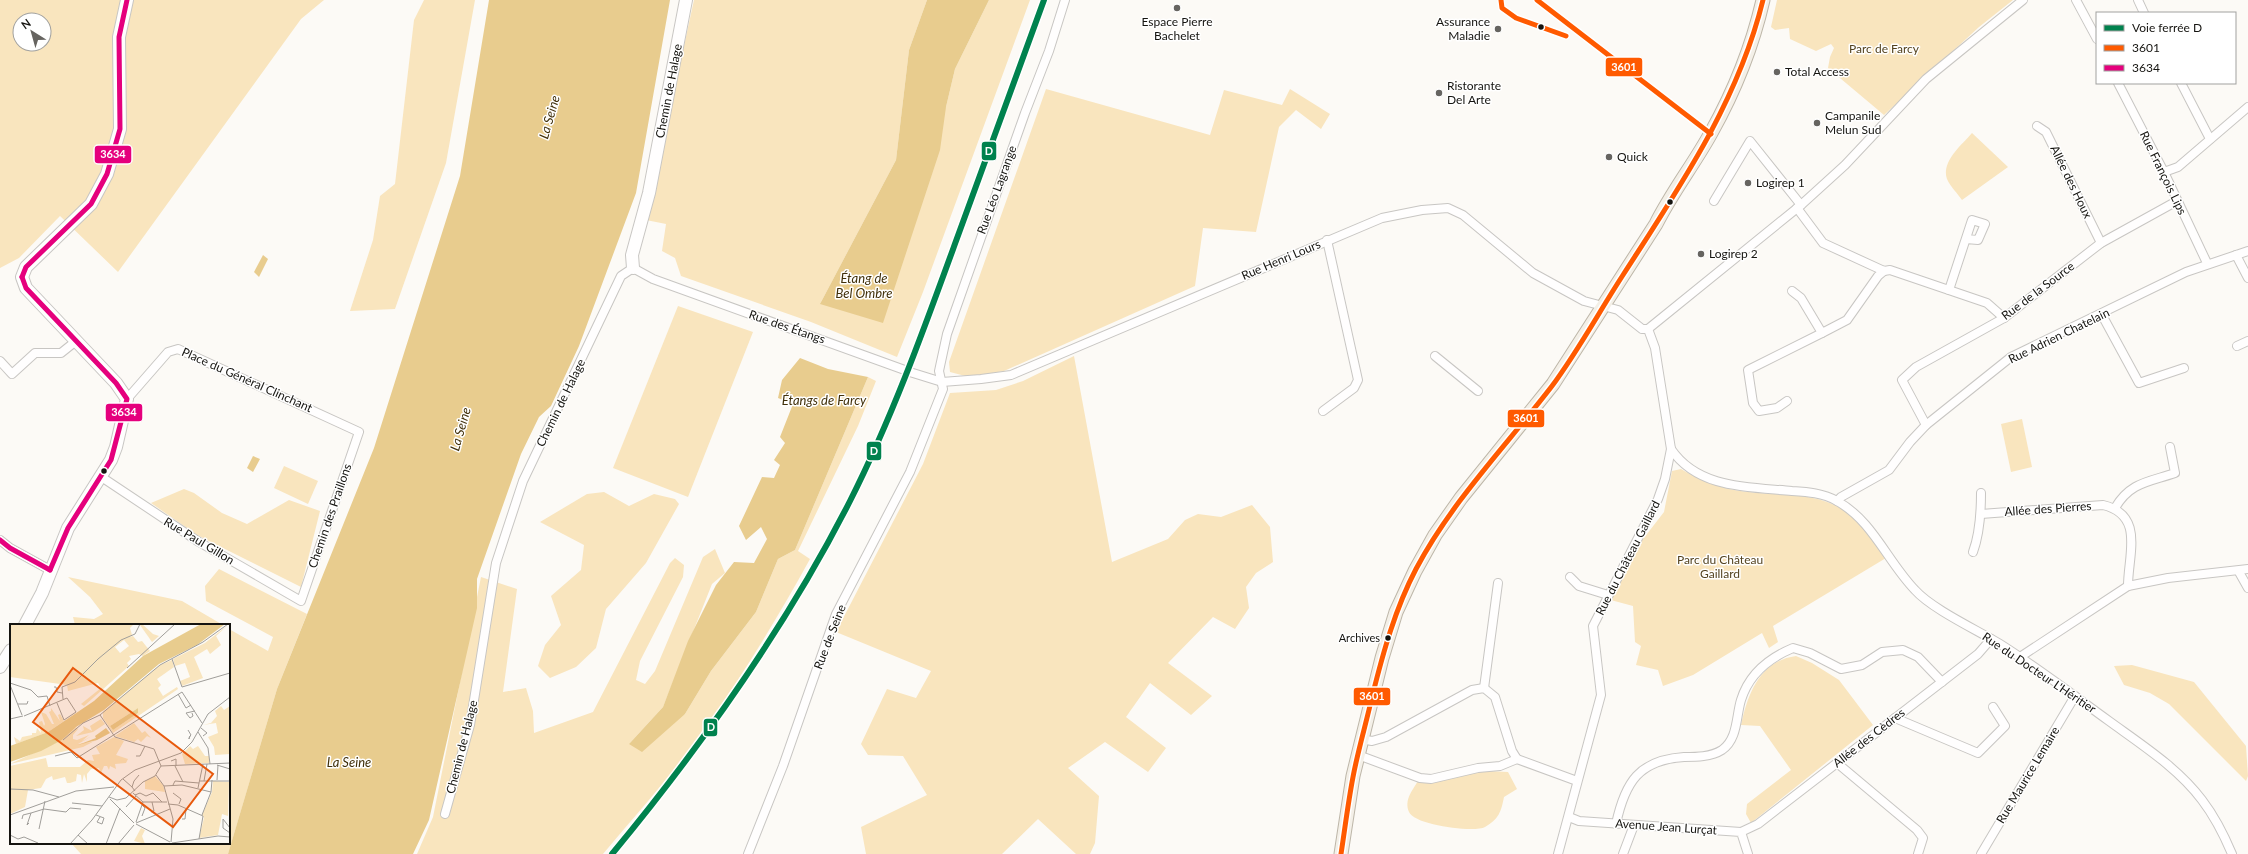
<svg xmlns="http://www.w3.org/2000/svg" width="2248" height="854" font-family="Lato,sans-serif">
	<rect width="100%" height="100%" fill="#fcfaf6"/>
	<!-- green -->
	<g fill="#f9e5be" fill-rule="evenodd">
		<path d="M0 0H324L301 19 118 272 60 216 19 258 0 268ZM20 20H44V44H20Z"/>
		<polygon points="424,0 475,0 446,163 395,309 350,311 373,240 380,196 395,184 414,20"/>
		<polygon points="694,0 927,0 909,50 896,160 820,304 946,107 955,69 989,0 1030,0 923,292 897,357 811,322 681,276 675,258 662,251 666,224 646,220"/>
		<polygon points="1777,0 2013,0 1979,27 1884,115 1828,68 1830,57 1834,48 1831,44 1816,51 1790,39 1789,28 1775,30 1771,27"/>
		<polygon points="1046,89 1210,135 1224,90 1282,105 1290,89 1330,114 1321,129 1296,110 1279,127 1256,232 1203,228 1195,286 1004,371 969,377 950,372 949,362"/>
		<path d="M1972 133 2008 167 1962 200C1958 194 1950 186 1947 179 1941 161 1962 145 1972 133Z"/>
		<polygon points="678,306 753,332 688,497 613,468"/>
		<polygon points="1074,356 1112,562 1168,539 1185,520 1198,514 1221,517 1252,505 1270,527 1273,562 1256,573 1246,587 1249,608 1235,629 1213,617 1168,663 1212,696 1191,715 1150,683 1126,717 1166,748 1148,772 1105,742 1068,768 1099,796 1095,843 1090,854 1076,854 1038,819 1002,854 866,854 861,827 927,795 903,756 868,755 861,744 887,689 916,698 931,671 836,632 923,464 950,393 996,390 1023,381"/>
		<path d="M868 377 876 381 858 426 798 551 810 559C778 617 744 673 706 727 675 772 638 812 603 854H417L433 817 481 577 517 589 503 692 526 688 533 711 534 733 593 712 670 563 675 558 684 565 683 577 640 661 636 680 645 684 655 671 703 557 715 549 725 573 712 584 663 707 629 744 685 714 711 671 756 612 778 559 795 550Z"/>
		<polygon points="2022,419 2032,467 2011,472 2001,424"/>
		<polygon points="284,466 318,481 308,504 274,488"/>
		<path d="M1681 469C1696 478 1712 485 1729 489 1776 499 1816 486 1857 519 1868 529 1877 546 1886 558L1773 626 1778 642 1769 648 1762 633 1693 675 1663 686 1658 670 1636 665 1641 646 1635 642 1633 606 1607 599 1635 555 1633 552 1664 512 1672 471Z"/>
		<polygon points="184,489 194,493 222,513 247,524 289,500 320,511 301,587 197,535 151,503"/>
		<polygon points="604,492 629,506 654,494 675,499 679,504 646,563 606,609 596,648 576,667 550,678 538,666 545,645 561,625 551,596 581,570 584,545 540,522 587,494"/>
		<polygon points="219,569 307,614 277,689 229,851 228,854 81,854 71,843 229,843 229,629 268,651 273,637 206,601 205,586"/>
		<polygon points="68,577 182,601 223,625 75,625 73,617 94,619 103,614 90,597"/>
		<path d="M1796 656 1812 663 1839 680 1873 725 1751 823 1746 814 1747 804 1791 770 1760 726 1741 725C1748 693 1760 661 1796 656Z"/>
		<polygon points="2132,665 2194,682 2246,746 2248,776 2246,781 2169,704 2150,693 2124,685 2114,666"/>
		<path d="M1488 771 1508 772 1517 789 1504 797C1501 812 1499 819 1485 827 1474 833 1414 825 1409 812 1404 800 1412 791 1418 781Z"/>
	</g>
	<!-- water -->
	<g fill="#e8cc8e">
		<polygon points="489,0 670,0 636,193 579,346 551,406 539,417 521,454 477,579 477,608 429,820 413,854 228,854 277,689 374,448 460,176"/>
		<polygon points="927,0 989,0 955,69 946,107 940,150 883,323 820,304 896,160 909,50"/>
		<polygon points="263,255 268,259 259,277 254,272"/>
		<polygon points="800,358 828,369 868,377 795,550 778,559 756,612 711,671 685,714 642,752 629,744 663,707 688,641 716,585 734,562 754,563 767,539 761,527 746,540 739,526 762,477 774,478 780,465 774,460 785,443 780,437 793,404 778,398 782,380"/>
		<polygon points="253,456 260,459 253,472 247,468"/>
	</g>
	<g fill="none" stroke-linecap="round" stroke-linejoin="round">
		<!-- street casing -->
		<g stroke="#c8c6c3" stroke-width="10">
			<g id="street">
				<polyline points="2076,0 2097,39"/>
				<polyline points="2138,0 2144,13"/>
				<polyline points="2118,83 2164,172 2207,263"/>
				<polyline points="2181,83 2210,139"/>
				<polyline points="2037,126 2046,132 2101,243"/>
				<polyline points="2164,172 2178,167 2248,107"/>
				<polyline points="1714,201 1750,141 1801,205"/>
				<polyline points="1797,208 1823,243 1884,271 1890,270 1987,303 2004,318"/>
				<polyline points="2236,255 2248,278"/>
				<polyline points="1949,290 1972,220 1985,224 1978,240 1966,239"/>
				<polyline points="1792,291 1801,298 1822,333 1847,320 1878,276 1884,271"/>
				<polyline points="2102,315 2139,383 2184,368"/>
				<path d="M1648 329 1655 348 1671 449C1698 489 1749 487 1792 491 1808 492 1823 493 1837 501 1873 521 1887 561 1915 590 1932 609 1977 630 2000 644 2038 668 2073 695 2109 721 2142 745 2178 768 2202 800 2215 817 2224 835 2232 854"/>
				<polyline points="1648,329 1801,205 1845,165 1926,79 2023,0"/>
				<polyline points="2237,346 2248,341"/>
				<polyline points="1435,356 1478,391"/>
				<polyline points="0,361 12,374 35,353 61,353 76,341"/>
				<polyline points="1787,401 1777,408 1759,411 1753,403 1748,370 1822,333"/>
				<polyline points="1323,411 1354,388 1358,380 1327,240"/>
				<polyline points="1926,425 1902,380 1916,367 2004,318 2101,243 2177,201"/>
				<polyline points="100,476 199,542 301,601 359,432 178,349 168,352 127,399"/>
				<polyline points="1837,501 1841,497 1889,470 1910,442 1926,425 2011,357 2186,272 2248,251"/>
				<path d="M2115 508C2130 482 2149 482 2175 473L2170 447"/>
				<path d="M1981 514 2103 505C2145 515 2128 555 2128 586"/>
				<polyline points="0,540 10,548 50,570"/>
				<path d="M1973 552C1980 533 1981 513 1981 493"/>
				<polyline points="2239,572 2248,588"/>
				<polyline points="1570,577 1579,586 1608,595"/>
				<polyline points="2020,657 2128,586 2168,578 2248,569"/>
				<polyline points="1484,688 1498,583"/>
				<polyline points="1895,718 1978,753 2005,726 1993,707"/>
				<polyline points="1361,739 1372,741 1386,737 1472,690 1484,688 1495,697 1512,751 1517,759 1577,781"/>
				<polyline points="1358,755 1420,778 1431,779 1478,768 1500,766 1517,759"/>
				<polyline points="1837,763 1917,830 1923,838 1918,854"/>
				<polyline points="445,814 470,725 496,563 523,481 621,276 633,268 653,279 913,373 942,382 981,379 1011,375 1382,218 1422,210 1448,208 1463,215 1533,273 1584,301 1618,310 1642,329 1648,329"/>
				<polyline points="1569,817 1579,821 1741,832 1748,854"/>
				<path d="M1616 824C1625 782 1639 760 1684 757 1696 757 1711 757 1722 750 1738 739 1736 716 1741 700 1749 674 1769 658 1793 648L1810 653 1841 669 1862 665 1882 652 1903 650 1918 657 1942 682"/>
				<polyline points="1741,832 1758,824 1978,654 1991,639"/>
				<polyline points="748,854 783,766 836,614 910,472 943,389 939,371 947,334 1025,113 1049,51 1065,0"/>
				<polyline points="1558,854 1601,695 1593,626 1658,499 1665,479 1671,449"/>
				<polyline points="1623,854 1634,825"/>
				<polyline points="1981,854 2075,696"/>
			</g>
		</g>
		<!-- secondary casing -->
		<g stroke="#c8c6c3" stroke-width="14">
			<g id="secondary">
				<polyline points="633,268 632,255 649,193 686,0"/>
				<polyline points="25,625 42,593 68,528 111,460 116,447 127,399 116,383 26,288 22,277 26,267 91,204 107,174 120,129 119,37 127,0"/>
				<polyline points="0,667 11,650"/>
			</g>
		</g>
		<!-- primary casing -->
		<g stroke="#bdb6a8" stroke-width="15">
			<path id="primary" d="M1341 854 1353 776 1382 658 1396 612 1415 571 1435 535 1461 498 1553 384 1656 224C1672 192 1694 164 1711 133 1735 90 1752 48 1763 0"/>
		</g>
		<!-- street -->
		<use href="#street" stroke="#fffefe" stroke-width="8"/>
		<!-- secondary -->
		<use href="#secondary" stroke="#fffefe" stroke-width="12"/>
		<!-- primary -->
		<use href="#primary" stroke="#f4f0e8" stroke-width="13"/>
		<!-- bus-1 casing -->
		<g stroke="#fff" stroke-width="8">
			<g id="bus-1">
				<polyline points="1501,0 1502,8 1516,18 1566,36"/>
				<polyline points="1537,0 1711,134"/>
				<path d="M1341 854C1345 828 1348 803 1353 777 1358 750 1366 724 1372 697 1383 653 1395 609 1416 569 1452 501 1506 446 1552 386 1578 351 1599 312 1623 275 1679 188 1738 102 1763 0"/>
			</g>
		</g>
		<!-- bus-2 casing -->
		<g stroke="#fff" stroke-width="8">
			<g id="bus-2">
				<polyline points="22,277 26,288 116,383 127,399 111,460 68,528 50,570"/>
				<polyline points="22,277 26,267 91,204 107,174 120,129 119,37 127,0"/>
				<polyline points="0,540 10,548 50,570"/>
			</g>
		</g>
		<!-- bus-1 -->
		<use href="#bus-1" stroke="#ff5a00" stroke-width="5"/>
		<!-- bus-2 -->
		<use href="#bus-2" stroke="#e5007d" stroke-width="5"/>
		<!-- rail-1 casing -->
		<g stroke="#fff" stroke-width="9">
			<path id="rail-1" d="M612 854C703 744 785 629 850 501 892 418 924 329 956 241 985 161 1015 80 1044 0"/>
		</g>
		<!-- rail-1 -->
		<use href="#rail-1" stroke="#00824e" stroke-width="6"/>
	</g>
	<!-- markers -->
	<g fill="#666460" stroke="#fff" stroke-width="1.5">
		<circle cx="1177" cy="8" r="4"/>
		<circle cx="1498" cy="29" r="4"/>
		<circle cx="1777" cy="72" r="4"/>
		<circle cx="1439" cy="93" r="4"/>
		<circle cx="1817" cy="123" r="4"/>
		<circle cx="1609" cy="157" r="4"/>
		<circle cx="1748" cy="183" r="4"/>
		<circle cx="1701" cy="254" r="4"/>
	</g>
	<g fill="#151410" stroke="#fff" stroke-width="1.5">
		<circle cx="1541" cy="27" r="3.5"/>
		<circle cx="1670" cy="202" r="3.5"/>
		<circle cx="104" cy="471" r="3.5"/>
		<circle cx="1388" cy="638" r="3.5"/>
	</g>
	<g text-anchor="middle" stroke-width="3" stroke-linejoin="round" paint-order="stroke">
		<!-- bus labels -->
		<g font-size="11" fill="#151410" stroke="#fff" text-anchor="end">
			<text x="1380" y="642">Archives</text>
		</g>
		<!-- poi labels -->
		<g font-size="12" fill="#151410" stroke="#fff" text-anchor="start">
			<text x="1177" y="26" text-anchor="middle">Espace Pierre<tspan x="1177" dy="14">Bachelet</tspan></text>
			<text x="1490" y="26" text-anchor="end">Assurance<tspan x="1490" dy="14">Maladie</tspan></text>
			<text x="1785" y="76">Total Access</text>
			<text x="1447" y="90">Ristorante<tspan x="1447" dy="14">Del Arte</tspan></text>
			<text x="1825" y="120">Campanile<tspan x="1825" dy="14">Melun Sud</tspan></text>
			<text x="1617" y="161">Quick</text>
			<text x="1756" y="187">Logirep 1</text>
			<text x="1709" y="258">Logirep 2</text>
		</g>
		<!-- park labels -->
		<g font-size="12" fill="#54431f" stroke="#fff">
			<text x="1884" y="53">Parc de Farcy</text>
			<text x="1720" y="564">Parc du Château<tspan x="1720" dy="14">Gaillard</tspan></text>
		</g>
		<!-- street labels -->
		<g font-size="12" fill="#151410" stroke="#fff">
			<text transform="translate(669 91) rotate(-79)" y="4">Chemin de Halage</text>
			<text transform="translate(2163 173) rotate(64)" y="4">Rue François Lips</text>
			<text transform="translate(2071 182) rotate(64)" y="4">Allée des Houx</text>
			<text transform="translate(997 190) rotate(-70)" y="4">Rue Léo Lagrange</text>
			<text transform="translate(1281 260) rotate(-23)" y="4">Rue Henri Lours</text>
			<text transform="translate(2038 291) rotate(-37)" y="4">Rue de la Source</text>
			<text transform="translate(787 327) rotate(19)" y="4">Rue des Étangs</text>
			<text transform="translate(2059 336) rotate(-26)" y="4">Rue Adrien Chatelain</text>
			<text transform="translate(247 380) rotate(24)" y="4">Place du Général Clinchant</text>
			<text transform="translate(561 403) rotate(-64)" y="4">Chemin de Halage</text>
			<text transform="translate(2048 509) rotate(-4)" y="4">Allée des Pierres</text>
			<text transform="translate(330 516) rotate(-71)" y="4">Chemin des Praillons</text>
			<text transform="translate(199 541) rotate(31)" y="4">Rue Paul Gillon</text>
			<text transform="translate(1628 558) rotate(-63)" y="4">Rue du Château Gaillard</text>
			<text transform="translate(830 637) rotate(-69)" y="4">Rue de Seine</text>
			<text transform="translate(2039 673) rotate(34)" y="4">Rue du Docteur L'Héritier</text>
			<text transform="translate(1869 738) rotate(-38)" y="4">Allée des Cèdres</text>
			<text transform="translate(462 747) rotate(-76)" y="4">Chemin de Halage</text>
			<text transform="translate(2028 775) rotate(-59)" y="4">Rue Maurice Lemaire</text>
			<text transform="translate(1666 827) rotate(4)" y="4">Avenue Jean Lurçat</text>
		</g>
		<!-- water labels -->
		<g font-size="13" font-style="italic" fill="#41300a" stroke="#fff">
			<text transform="translate(549 117) rotate(-74)" y="5">La Seine</text>
			<text x="864" y="283">Étang de<tspan x="864" dy="15">Bel Ombre</tspan></text>
			<text x="824" y="405">Étangs de Farcy</text>
			<text transform="translate(460 429) rotate(-74)" y="5">La Seine</text>
			<text x="349" y="767">La Seine</text>
		</g>
	</g>
	<!-- overview -->
	<g transform="translate(10 624)">
		<rect width="220" height="220" fill="#fcfaf6"/>
		<path d="M0 0H124L120 4 122 11 119 13 123 12 128 18 132 17 140 27 133 32 129 30 119 32 121 35 117 39 119 42 74 82 71 80 91 64 88 59 58 67 57 61 0 53ZM114 16 119 22 110 29 105 23ZM132 0 143 10 149 12 142 18 130 1ZM218 1 206 12 211 21 200 30 197 25 184 33 193 54 172 62 170 57 180 53 175 39 165 42 163 35 195 19ZM162 36 164 43 147 55 151 61 148 64 153 72 167 63 168 65 103 109 93 94V88L150 41ZM128 84V89L103 106 100 102ZM211 82 214 86 220 82V130L205 131 204 123 198 113 208 109 206 99 193 101 201 99 207 92 205 87ZM41 84 50 97 48 91 50 90 54 97 38 108 6 120 4 113 10 117 12 113 22 111V109H26L27 104 31 109 29 98 32 97 34 102 35 100 31 88 36 90 42 100H44L39 88 41 87ZM91 95 95 100 83 108 66 112 74 106 73 102 82 107 80 102ZM124 99 132 109 135 107 141 114 137 112 131 118 128 115 124 118 105 112ZM66 103 68 105 63 111V115L67 116 79 111 72 117 82 112 68 120 82 118 100 109 73 123 0 140 52 116ZM104 113 114 117 106 131 118 135 116 139 105 140 106 145 100 142 99 146 97 142H94L91 149 89 144 81 145 77 150V158L74 150 72 159 71 151 67 150 66 157 60 159H57L55 153 43 156 42 152 36 155 31 164 18 166 15 183 0 190V142L36 134 38 143H70L78 136 84 137 82 131 90 130 86 123ZM180 122 183 125 188 122 195 132H199V139L175 140 172 130ZM145 152 153 161 155 168 135 165V157ZM203 157 219 158 218 192 212 190 208 211 189 214 194 194 192 191 202 168ZM131 204 135 206 132 212 135 220 124 217Z" fill="#f9e5be" fill-rule="evenodd"/>
		<path d="M191 0H215L187 21 149 40 94 86 66 103 52 116 31 127 0 138V122L38 108 84 77 133 32ZM128 84V89L103 106 100 102ZM96 104 100 109 87 116 68 121 86 114 85 112Z" fill="#e8cc8e"/>
		<path fill="none" stroke="#a09e9a" stroke-width="1" d="M162 35 172 63 220 49M117 44 165 0M0 59 21 66 28 73 37 72 40 82M0 61 12 91M44 63H46L47 68 52 69M168 70 176 84 181 81M53 75 52 63 65 58 88 35 111 16 125 10 130 0M8 80H17L18 77M182 89 183 92 180 94 176 89 185 87M90 91 105 113 144 125 151 142M14 92 57 74 66 88 54 96 47 79M0 95 13 92M191 104 197 109 193 112M178 106 181 111 180 112 179 114V115L180 112M188 108 198 124 200 140M53 116 73 99 90 91 150 41 193 18 218 0M45 132 61 128 67 134 172 68 192 99M126 132H130L135 122M161 137 166 135V142M207 141 220 145M151 142 220 139M165 142 173 158M146 151 154 162M113 155 122 163M207 156 208 141M190 157H220M194 157 197 140M163 161 165 157 189 159M154 162 163 195 161 218M154 162 172 161 201 168M188 164 193 140M0 165 23 166 49 173M125 167 122 163 124 157 129 151M123 169 133 178 126 198M163 169 171 175 169 180M125 171 130 169 136 172 143 169 152 178M99 173 107 176 116 174 133 158 145 152 151 142M100 175 124 199M133 178H157M62 179 92 182M158 180 168 181 193 192 189 215M132 181 135 184 132 192M116 183 126 172M34 185 56 188 60 184 71 185M141 188 144 187 142 178M0 191 66 167 104 163M86 191 94 194 92 200 87 198 90 193M192 191 201 168 202 156M12 195 13 191 21 189M172 195H175L176 185M19 199 17 201 21 189 34 185M126 199 160 185M126 200 160 218M220 204 213 195V204L220 209M29 205 35 177M0 211 8 215 14 213 28 219M68 211 78 220M162 219 208 212 220 213M60 220 82 196 111 156 125 146 171 129 182 118 198 90 220 73M96 220 110 184M108 220 124 201"/>
		<path fill="#e8590c" fill-opacity="0.15" stroke="#e8590c" stroke-width="2" d="M63 44 203 150 163 203 23 98Z"/>
		<rect width="220" height="220" fill="none" stroke="#151410" stroke-width="2"/>
	</g>
	<g stroke="#fff" stroke-width="1.5">
		<rect x="1605" y="57" width="38" height="20" rx="4" fill="#ff5a00"/>
		<rect x="981" y="141" width="16" height="20" rx="4" fill="#00824e"/>
		<rect x="94" y="145" width="38" height="19" rx="4" fill="#e5007d"/>
		<rect x="105" y="403" width="38" height="19" rx="4" fill="#e5007d"/>
		<rect x="1507" y="409" width="38" height="19" rx="4" fill="#ff5a00"/>
		<rect x="866" y="441" width="16" height="20" rx="4" fill="#00824e"/>
		<rect x="1353" y="687" width="38" height="19" rx="4" fill="#ff5a00"/>
		<rect x="703" y="718" width="15" height="19" rx="4" fill="#00824e"/>
	</g>
	<g font-size="11" text-anchor="middle" font-weight="bold" fill="#fff">
		<text x="1624" y="71">3601</text>
		<text x="989" y="155">D</text>
		<text x="113" y="158">3634</text>
		<text x="124" y="416">3634</text>
		<text x="1526" y="422">3601</text>
		<text x="874" y="455">D</text>
		<text x="1372" y="700">3601</text>
		<text x="711" y="731">D</text>
	</g>
	<!-- legend -->
	<rect x="2096" y="12" width="140" height="72" fill="#ffffff" stroke="#a1a19f"/>
	<rect x="2104" y="25" width="20" height="6" fill="#00824e" stroke="#a1a19f"/>
	<text x="2132" y="32" font-size="12" fill="#151410">Voie ferrée D</text>
	<rect x="2104" y="45" width="20" height="6" fill="#ff5a00" stroke="#a1a19f"/>
	<text x="2132" y="52" font-size="12" fill="#151410">3601</text>
	<rect x="2104" y="65" width="20" height="6" fill="#e5007d" stroke="#a1a19f"/>
	<text x="2132" y="72" font-size="12" fill="#151410">3634</text>
	<!-- north arrow -->
	<g transform="translate(32 32) rotate(323)"><circle r="19" fill="#ffffff" stroke="#a1a19f"/>
	<path d="M0-3L7 15L0 10L-7 15Z" fill="#666460"/>
	<text y="-6" font-size="11" font-weight="bold" text-anchor="middle" fill="#151410">N</text>
	</g>
</svg>
